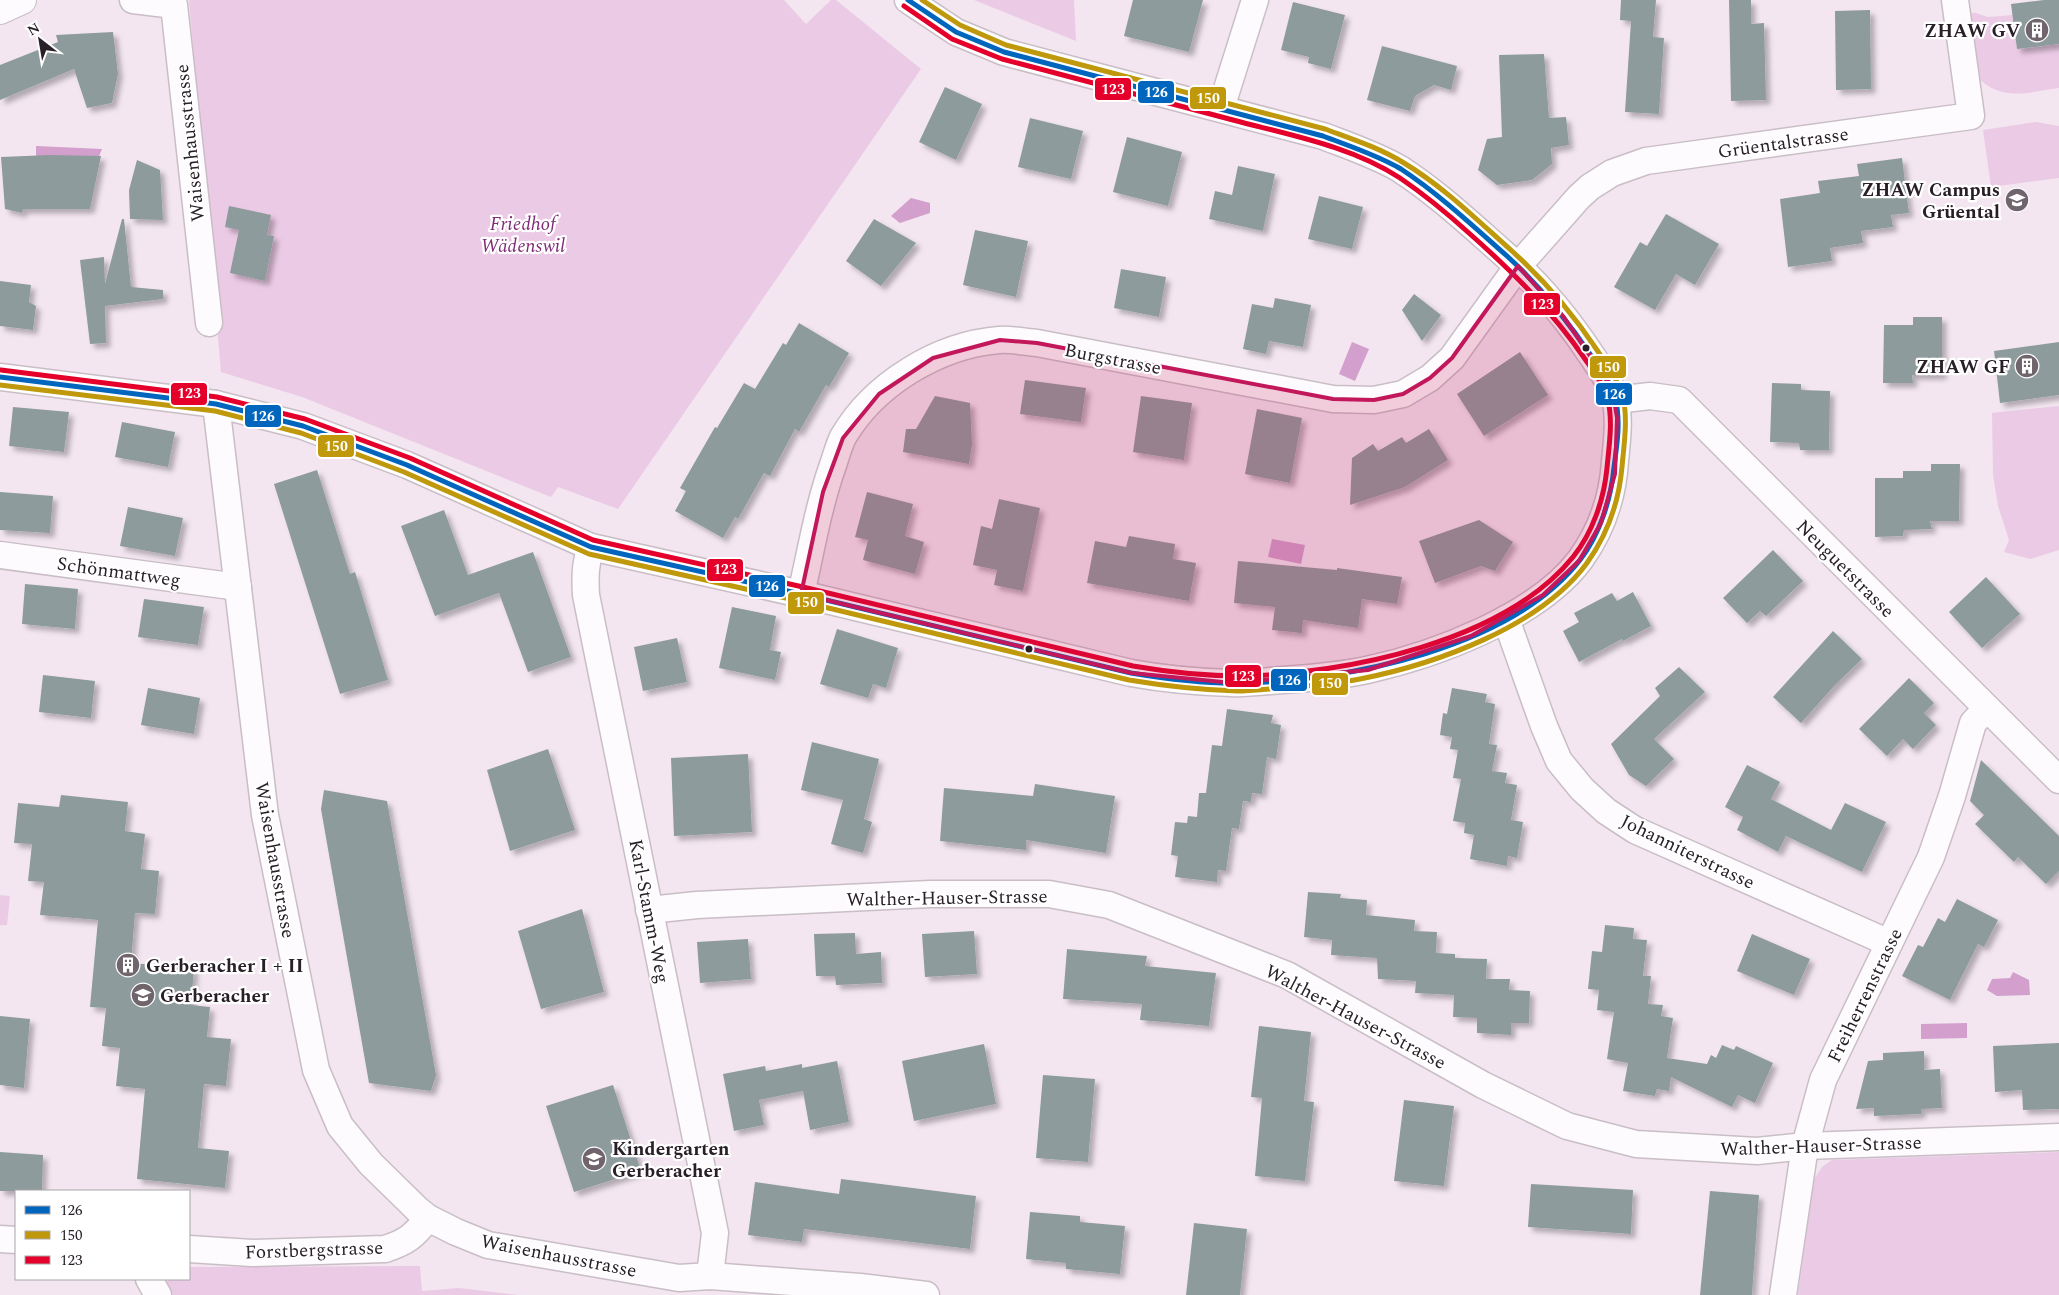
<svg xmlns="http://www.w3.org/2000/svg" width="2059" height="1295" font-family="Spectral,serif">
	<defs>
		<filter id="shadow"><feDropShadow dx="4.5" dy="4.5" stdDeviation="2.5" flood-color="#0004"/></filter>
	</defs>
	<rect width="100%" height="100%" fill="#f3e6f0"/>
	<!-- green -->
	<g fill="#ebcae5">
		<polygon points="189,0 784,0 806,24 831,0 836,0 921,69 618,509 558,487 551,497 302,397 221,372"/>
		<polygon points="975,0 1074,0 1076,41 974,0"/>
		<path d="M1966 13H1976L1988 17 2013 15 2017 49 2059 44V88C2028 92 2003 102 1978 78Z"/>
		<polygon points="2036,122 2059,126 2059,178 1991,187 1983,130"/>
		<polygon points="2059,406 2059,550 2030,559 2004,552 2009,540 1998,506 1993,475 1992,413"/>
		<polygon points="0,895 10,896 7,925 0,925"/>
		<polygon points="2059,1152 2059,1295 1798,1295 1814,1179 1822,1167 1832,1160"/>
		<polygon points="420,1266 422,1291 459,1288 519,1295 170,1295 165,1286 169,1279 189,1279 189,1267"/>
	</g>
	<!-- water -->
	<g fill="#d39fcc">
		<polygon points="36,146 102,149 97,161 36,157"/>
		<polygon points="911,198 930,203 930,213 900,223 891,216"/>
		<polygon points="1352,342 1369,349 1355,381 1339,374"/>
		<polygon points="1272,539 1305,545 1301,564 1268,557"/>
		<polygon points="2013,972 2029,980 2030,995 1997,996 1987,990 1992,979 2010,978"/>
		<polygon points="1967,1023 1967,1038 1921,1039 1921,1024"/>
	</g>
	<!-- building -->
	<g fill="#8d9b9c" filter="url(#shadow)">
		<polygon points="1133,0 1203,0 1189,52 1124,36"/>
		<polygon points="1621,0 1656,0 1653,37 1664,38 1659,114 1625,112 1631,21 1620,20"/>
		<polygon points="1729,0 1751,0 1751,24 1764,23 1766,100 1731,101"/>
		<polygon points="2044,0 2059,0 2059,44 2017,49 2011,4"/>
		<polygon points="1293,2 1345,15 1331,69 1308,63 1309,57 1281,50"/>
		<polygon points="1870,10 1871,89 1836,90 1835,11"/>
		<polygon points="113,32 118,74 112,103 87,108 74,69 0,100 0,65 58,42 56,35"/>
		<polygon points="1382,46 1457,66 1451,90 1434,85 1415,96 1410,111 1367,100"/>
		<polygon points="1544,54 1549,118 1566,117 1569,145 1551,148 1552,164 1532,180 1497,185 1478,170 1487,139 1502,137 1499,55"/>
		<polygon points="945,87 982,104 956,160 919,142"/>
		<polygon points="1030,118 1083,131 1071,179 1018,167"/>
		<polygon points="1127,137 1182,152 1168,206 1113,192"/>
		<polygon points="50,155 101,156 90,209 23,209 22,213 5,209 1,157"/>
		<polygon points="1902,158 1909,213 1891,215 1893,227 1861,231 1863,243 1830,248 1832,261 1788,267 1780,199 1820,193 1818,181 1859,176 1857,164"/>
		<polygon points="137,160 160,170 163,220 130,219 129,190"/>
		<polygon points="1238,166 1275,174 1263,231 1209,219 1215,191 1232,195"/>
		<polygon points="1319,196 1363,207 1352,249 1308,239"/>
		<polygon points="229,206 271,215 267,235 274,236 265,281 230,273 239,230 225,227"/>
		<polygon points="1666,214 1719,244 1695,285 1676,274 1655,310 1614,287 1640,242 1647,246"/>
		<polygon points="122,219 124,219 131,287 163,290 163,299 105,306 106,343 90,344 80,260 104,257 105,284"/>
		<polygon points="874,219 916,243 881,286 846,261"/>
		<polygon points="975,230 1028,241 1016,297 963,285"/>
		<polygon points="1121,269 1166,277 1159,317 1114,308"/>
		<polygon points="0,281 31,285 29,302 36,306 33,330 0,326"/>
		<polygon points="1414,294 1441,315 1422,341 1402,310"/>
		<polygon points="1275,298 1311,305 1303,347 1269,341 1266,354 1243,349 1252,304 1273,308"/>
		<polygon points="1913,317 1942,317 1942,375 1912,375 1913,383 1883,383 1884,325 1913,325"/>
		<polygon points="799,323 849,353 829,387 826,385 799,432 795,429 770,476 764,473 738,519 735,517 723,538 675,511 686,491 680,488 715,427 717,428 744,383 755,389 783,343 786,345"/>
		<polygon points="2059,342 2059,395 2000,403 1994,351"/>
		<polygon points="1520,352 1548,395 1484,436 1457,394"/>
		<polygon points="1025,380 1086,388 1081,422 1020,414"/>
		<polygon points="1772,383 1801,384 1801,390 1830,391 1829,450 1800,450 1799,443 1770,442"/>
		<polygon points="935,396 970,403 972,444 969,464 903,452 906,429 916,429"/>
		<polygon points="1141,396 1192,403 1184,460 1133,452"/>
		<polygon points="13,407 69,412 64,452 9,446"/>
		<polygon points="1257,409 1302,418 1290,483 1245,474"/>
		<polygon points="122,422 175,432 168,467 115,457"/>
		<polygon points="1429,429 1448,460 1405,487 1350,505 1352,458 1373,444 1378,451 1402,437 1406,443"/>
		<polygon points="1931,464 1960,464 1959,521 1930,521 1932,529 1904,530 1903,536 1875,537 1875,478 1903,478 1903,471 1931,471"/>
		<polygon points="317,470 350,574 355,572 388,680 340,694 274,484"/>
		<polygon points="0,492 53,496 50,533 0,530"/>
		<polygon points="867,492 913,504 905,536 924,542 915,574 863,560 868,540 855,537"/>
		<polygon points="999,499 1040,508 1023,591 994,585 997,570 973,565 981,526 992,529"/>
		<polygon points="128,507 183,518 175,556 120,546"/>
		<polygon points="444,510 468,575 533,552 571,657 528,672 499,593 435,616 401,526"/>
		<polygon points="1479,520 1513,542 1495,571 1481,566 1435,583 1419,541"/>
		<polygon points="1129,536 1175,544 1173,559 1196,563 1189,601 1087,583 1095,541 1126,547"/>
		<polygon points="1773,550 1803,581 1766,616 1760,611 1747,623 1723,598"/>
		<polygon points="1238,561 1337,570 1337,568 1402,577 1397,604 1362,599 1358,628 1303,620 1302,633 1272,630 1275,607 1234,603"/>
		<polygon points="1986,577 2020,614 1982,648 1949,612"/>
		<polygon points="25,584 78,589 75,629 22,624"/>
		<polygon points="1633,592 1651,626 1623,641 1622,639 1579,662 1563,631 1579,622 1574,613 1612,593 1617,601"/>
		<polygon points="144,599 204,607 198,645 138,637"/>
		<polygon points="732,607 776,616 770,650 781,652 775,680 719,668"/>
		<polygon points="837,629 898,648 886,688 873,684 868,698 820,684"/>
		<polygon points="1833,631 1862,659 1835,685 1801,723 1773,697"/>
		<polygon points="677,638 687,682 643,691 634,647"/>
		<polygon points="1679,667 1705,692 1654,739 1674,759 1646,786 1629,775 1611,744 1660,696 1655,688"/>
		<polygon points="43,675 95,681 91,718 39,712"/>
		<polygon points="1909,678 1934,703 1924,713 1936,725 1913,749 1903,739 1887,756 1859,729"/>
		<polygon points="148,688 200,698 194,734 141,725"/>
		<polygon points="1452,688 1487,694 1485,702 1495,704 1489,744 1497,745 1492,771 1507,773 1505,783 1517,785 1511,820 1523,822 1517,858 1508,856 1507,866 1470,859 1474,835 1464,833 1465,823 1453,821 1461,779 1453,778 1458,750 1450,749 1452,737 1440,735 1443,713 1447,714"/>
		<polygon points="1227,709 1273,715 1271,723 1281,725 1276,759 1267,757 1262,794 1252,793 1251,802 1243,801 1239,829 1232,828 1226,871 1218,870 1217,882 1175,877 1178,856 1171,855 1175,822 1187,823 1188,816 1197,817 1199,793 1206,793 1212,745 1222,746"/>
		<polygon points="812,742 879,759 864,819 872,822 863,853 831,844 843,800 801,790"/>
		<polygon points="548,749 575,830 510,851 487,770"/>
		<polygon points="748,754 752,832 674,836 671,758"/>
		<polygon points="1981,760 2059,836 2059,871 2046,884 2018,857 2014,862 1975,824 1984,815 1970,801"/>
		<polygon points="1747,765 1780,782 1771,799 1831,830 1845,803 1886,822 1862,872 1786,836 1778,852 1737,830 1743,817 1725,807"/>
		<polygon points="1035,784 1115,796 1106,853 1026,840 1026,850 940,841 944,788 1033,796"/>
		<polygon points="324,790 387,801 436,1075 431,1091 369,1083 321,809"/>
		<polygon points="61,795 128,802 125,831 145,834 141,869 159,871 155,914 135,913 131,963 194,968 191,1005 210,1007 207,1037 231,1039 226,1086 204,1084 198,1148 229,1151 225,1188 137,1179 145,1089 116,1086 120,1048 102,1046 106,1008 90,1007 98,920 40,915 44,882 28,881 32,844 14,843 18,803 59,807"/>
		<polygon points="1308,892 1341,894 1340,898 1367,900 1366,915 1415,920 1414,931 1437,932 1436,953 1455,954 1455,958 1487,959 1486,979 1510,979 1509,990 1530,991 1529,1023 1511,1023 1511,1035 1477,1033 1477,1018 1453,1017 1454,995 1415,993 1416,981 1378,979 1377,958 1331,955 1332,940 1304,937"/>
		<polygon points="1957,899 1998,920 1984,947 1978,944 1950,1000 1902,976 1918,945 1923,947 1938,918 1945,922"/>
		<polygon points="582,909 604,992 541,1009 518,931"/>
		<polygon points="1605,925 1634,928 1633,939 1647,940 1643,976 1651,976 1648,1004 1663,1005 1661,1016 1673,1018 1667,1058 1707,1064 1711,1055 1716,1058 1722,1045 1734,1050 1736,1046 1773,1063 1755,1103 1738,1095 1732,1107 1671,1077 1669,1091 1657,1089 1655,1096 1623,1091 1628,1063 1607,1059 1614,1012 1597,1010 1599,990 1588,989 1592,951 1602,952"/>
		<polygon points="974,931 977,974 925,977 922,934"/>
		<polygon points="855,933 856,954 881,952 882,983 836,985 835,976 816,976 814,934"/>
		<polygon points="1752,934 1810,959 1794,995 1737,971"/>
		<polygon points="748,939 751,979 700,983 697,942"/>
		<polygon points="1067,949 1147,956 1145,966 1216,973 1209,1026 1140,1020 1142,1004 1063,999"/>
		<polygon points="0,1016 30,1019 24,1088 0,1085"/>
		<polygon points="1259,1026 1311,1032 1304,1101 1314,1102 1305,1181 1255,1176 1262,1098 1251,1097"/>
		<polygon points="2059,1043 2059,1109 2023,1110 2022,1090 1995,1092 1993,1046"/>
		<polygon points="984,1044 996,1104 914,1121 902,1061"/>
		<polygon points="1924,1051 1924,1070 1940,1069 1942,1108 1921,1109 1921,1114 1874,1116 1874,1108 1856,1109 1868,1061 1883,1060 1883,1053"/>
		<polygon points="837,1061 849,1122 810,1130 803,1091 759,1100 764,1125 734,1131 723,1074 765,1066 766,1071 802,1064 802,1068"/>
		<polygon points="1043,1075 1095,1079 1088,1162 1036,1158"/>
		<polygon points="613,1085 641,1171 574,1192 546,1106"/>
		<polygon points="1404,1100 1454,1106 1444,1186 1394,1181"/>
		<polygon points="0,1152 43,1155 42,1191 0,1191"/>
		<polygon points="841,1179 976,1196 970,1249 804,1229 802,1242 748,1235 755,1182 839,1194"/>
		<polygon points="1531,1184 1633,1190 1631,1234 1528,1227"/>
		<polygon points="1710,1191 1759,1195 1752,1295 1700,1295"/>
		<polygon points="1030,1212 1080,1216 1080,1222 1125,1226 1120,1274 1066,1269 1066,1263 1026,1259"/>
		<polygon points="1194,1223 1247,1229 1240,1295 1186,1295"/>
	</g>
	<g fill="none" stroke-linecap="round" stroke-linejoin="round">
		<!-- minor casing -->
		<g stroke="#c9bec6" stroke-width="29">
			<g id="minor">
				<polyline points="133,0 174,5 209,323"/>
				<polyline points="1221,108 1255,0"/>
				<path d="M0 377 216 404 303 426 407 465 591 547 801 594 1131 673C1164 679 1197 682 1231 683 1248 684 1266 681 1283 680 1312 678 1340 676 1367 670 1435 655 1537 617 1580 560 1601 531 1613 496 1615 461 1617 441 1620 418 1615 398 1611 383 1601 369 1592 356 1567 318 1538 283 1503 253 1470 224 1437 193 1400 169 1376 155 1349 146 1323 136L1004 52 956 32 908 0"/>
				<polyline points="1616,400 1650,396 1679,400 2059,780"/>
				<polyline points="216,404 265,815 316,1070 340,1126 371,1164 418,1210 428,1218 456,1232 488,1245 679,1278 710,1276 860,1287 926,1295"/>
				<path d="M591 547C585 563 585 578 586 595L715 1233 710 1276"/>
				<polyline points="0,555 238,587"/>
				<path d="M801 594C811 551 818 507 833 465 836 456 839 445 843 437 874 384 938 345 999 340 1011 339 1025 342 1037 343L1333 399 1374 400 1403 394 1430 378 1452 358 1518 266 1579 197 1590 187 1612 173 1646 161 1971 116 1955 0"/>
				<polyline points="1506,619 1544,726 1559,761 1582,789 1606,811 1635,830 1889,943"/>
				<polyline points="649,910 697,905 930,894 1049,894 1109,905 1287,975 1483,1085 1567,1126 1636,1144 1757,1151 1805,1146 2059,1137"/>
				<polyline points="0,1239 16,1240"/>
				<path d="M189 1249 252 1253 385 1249C407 1242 414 1236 428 1218"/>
				<polyline points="149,1279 158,1295"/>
				<polyline points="1783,1295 1805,1146 1823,1080 1931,857 1952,796 1973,723 1986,709"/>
			</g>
		</g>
		<!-- tertiary casing -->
		<g stroke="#c9bec6" stroke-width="30">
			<polyline id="tertiary" points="0,10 22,0"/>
		</g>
		<!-- minor -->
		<use href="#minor" stroke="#fdfbfd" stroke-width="26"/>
		<!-- tertiary -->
		<use href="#tertiary" stroke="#fdfbfd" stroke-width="28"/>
		<!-- bus-1 casing -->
		<g stroke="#fff" stroke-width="9">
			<path id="bus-1" d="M0 377 216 404 303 426 407 465 591 547 801 594 1131 673C1167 679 1205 684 1241 683 1348 681 1511 648 1580 560 1600 534 1611 499 1614 467 1617 444 1621 421 1615 398 1611 383 1601 370 1592 357 1567 320 1540 286 1507 256 1473 226 1439 194 1401 169 1377 155 1349 146 1323 136L1004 52 956 32 908 0"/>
		</g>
		<!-- bus-2 casing -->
		<g stroke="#fff" stroke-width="9">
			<path id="bus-2" d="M0 385 215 411 301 433 404 472 589 554 799 601 1129 680C1165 686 1201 690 1237 691 1251 691 1266 689 1280 688 1307 686 1334 684 1360 679 1436 664 1540 627 1587 563 1607 535 1619 501 1622 467 1624 444 1628 420 1623 397 1618 380 1607 365 1597 350 1573 314 1545 281 1513 252 1478 221 1444 187 1404 163 1380 148 1352 139 1325 129L1006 45 960 25 922 0"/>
		</g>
		<!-- bus-3 casing -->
		<g stroke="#fff" stroke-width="9">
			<path id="bus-3" d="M1 370 217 397 305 419 410 458 593 540 803 587 1133 666C1168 672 1205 676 1241 676 1346 674 1504 642 1573 557 1593 532 1604 499 1607 468 1609 446 1613 422 1608 400 1604 385 1594 372 1585 359 1552 311 1513 272 1470 234 1448 214 1425 195 1400 178 1351 146 1289 135 1233 120 1156 100 1079 80 1002 59L952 39 904 6"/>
		</g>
		<!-- bus-1 -->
		<use href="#bus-1" stroke="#0065bd" stroke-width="5"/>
		<!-- bus-2 -->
		<use href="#bus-2" stroke="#bf980c" stroke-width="5"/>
		<!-- bus-3 -->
		<use href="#bus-3" stroke="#e4002b" stroke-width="5"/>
	</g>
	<!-- marked area -->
	<path fill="#c2185b" fill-opacity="0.2" stroke="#c2185b" stroke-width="4" stroke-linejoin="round" d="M1518 266 1563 316 1612 388 1617 418 1615 474 1601 523 1579 561 1543 595 1471 636 1368 670 1233 683 1131 673 801 594 823 492 843 438 879 394 933 358 1000 340 1037 343 1333 399 1374 400 1403 394 1430 378 1452 358Z"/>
	<!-- icons -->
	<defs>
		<g id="building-disc" transform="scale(1.25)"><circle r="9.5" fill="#70656d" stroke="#fff"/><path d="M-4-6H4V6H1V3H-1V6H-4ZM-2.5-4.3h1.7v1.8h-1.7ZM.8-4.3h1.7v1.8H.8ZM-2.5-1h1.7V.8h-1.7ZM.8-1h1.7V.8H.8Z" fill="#fff"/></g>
		<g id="university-disc" transform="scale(1.25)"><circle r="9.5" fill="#70656d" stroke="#fff"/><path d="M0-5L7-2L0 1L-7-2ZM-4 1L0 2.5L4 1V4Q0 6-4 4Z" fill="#fff"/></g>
		<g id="school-disc" transform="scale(1.25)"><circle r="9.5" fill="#70656d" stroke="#fff"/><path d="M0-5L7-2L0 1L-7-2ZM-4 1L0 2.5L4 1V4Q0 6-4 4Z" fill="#fff"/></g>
	</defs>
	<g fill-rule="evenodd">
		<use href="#building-disc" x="2037" y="30"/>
		<use href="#university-disc" x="2017" y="200"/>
		<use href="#building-disc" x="2027" y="366"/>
		<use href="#building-disc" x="128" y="965"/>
		<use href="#school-disc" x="143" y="995"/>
		<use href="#school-disc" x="594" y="1159"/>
	</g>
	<!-- markers -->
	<g fill="#292027" stroke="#fff" stroke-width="2">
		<circle cx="1586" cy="348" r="4.5"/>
		<circle cx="1029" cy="649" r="4.5"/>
	</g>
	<g text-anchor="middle" stroke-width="4.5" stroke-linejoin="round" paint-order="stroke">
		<!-- poi labels -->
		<g font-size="19" font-weight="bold" fill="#292027" stroke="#fff" text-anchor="end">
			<text x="2020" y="37">ZHAW GV</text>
			<text x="2000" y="196">ZHAW Campus<tspan x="2000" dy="22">Grüental</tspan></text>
			<text x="2010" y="373">ZHAW GF</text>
			<text x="146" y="972" text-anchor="start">Gerberacher I + II</text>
			<text x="160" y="1002" text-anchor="start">Gerberacher</text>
			<text x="612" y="1155" text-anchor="start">Kindergarten<tspan x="612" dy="22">Gerberacher</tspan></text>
		</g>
		<!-- street labels -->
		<g font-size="19" fill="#292027" stroke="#fff">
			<text transform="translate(1783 142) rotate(-8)" y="7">Grüentalstrasse</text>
			<text transform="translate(189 143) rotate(-96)" y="7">Waisenhausstrasse</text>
			<text transform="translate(1113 358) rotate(11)" y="7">Burgstrasse</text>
			<text transform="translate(1846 568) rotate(45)" y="7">Neuguetstrasse</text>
			<text transform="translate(119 571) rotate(8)" y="7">Schönmattweg</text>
			<text transform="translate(1688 851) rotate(26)" y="7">Johanniterstrasse</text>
			<text transform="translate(276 860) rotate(80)" y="7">Waisenhausstrasse</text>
			<text transform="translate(947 897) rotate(-1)" y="7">Walther-Hauser-Strasse</text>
			<text transform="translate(650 911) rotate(79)" y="7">Karl-Stamm-Weg</text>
			<text transform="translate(1864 995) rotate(-64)" y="7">Freiherrenstrasse</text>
			<text transform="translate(1356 1016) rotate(28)" y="7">Walther-Hauser-Strasse</text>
			<text transform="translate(1821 1145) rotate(-2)" y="7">Walther-Hauser-Strasse</text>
			<text transform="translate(314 1249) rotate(-2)" y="7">Forstbergstrasse</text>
			<text transform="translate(559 1255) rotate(11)" y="7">Waisenhausstrasse</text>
		</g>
		<!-- park labels -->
		<g font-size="19" font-style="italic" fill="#7e2c76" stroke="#fff">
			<text x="523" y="230">Friedhof<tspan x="523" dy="22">Wädenswil</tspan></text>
		</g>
	</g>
	<g stroke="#fff" stroke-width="2">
		<rect x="1094" y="77" width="38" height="24" rx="5" fill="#e4002b"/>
		<rect x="1137" y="80" width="38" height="24" rx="5" fill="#0065bd"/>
		<rect x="1189" y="86" width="38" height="24" rx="5" fill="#bf980c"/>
		<rect x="1523" y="292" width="38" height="24" rx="5" fill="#e4002b"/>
		<rect x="1589" y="355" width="38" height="24" rx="5" fill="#bf980c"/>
		<rect x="170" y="382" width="38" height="24" rx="5" fill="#e4002b"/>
		<rect x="1595" y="382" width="38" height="24" rx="5" fill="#0065bd"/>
		<rect x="244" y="404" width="38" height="24" rx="5" fill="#0065bd"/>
		<rect x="317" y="434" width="38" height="24" rx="5" fill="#bf980c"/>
		<rect x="706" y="558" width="38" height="24" rx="5" fill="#e4002b"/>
		<rect x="748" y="574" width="38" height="24" rx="5" fill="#0065bd"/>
		<rect x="787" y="591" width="38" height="24" rx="5" fill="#bf980c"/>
		<rect x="1224" y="664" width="38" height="24" rx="5" fill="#e4002b"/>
		<rect x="1270" y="668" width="38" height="24" rx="5" fill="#0065bd"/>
		<rect x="1311" y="672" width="38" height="24" rx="5" fill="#bf980c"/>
	</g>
	<g font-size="14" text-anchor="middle" font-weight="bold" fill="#fff">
		<text x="1113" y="94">123</text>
		<text x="1156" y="97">126</text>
		<text x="1208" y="103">150</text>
		<text x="1542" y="309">123</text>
		<text x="1608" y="372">150</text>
		<text x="189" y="398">123</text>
		<text x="1614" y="399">126</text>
		<text x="263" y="421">126</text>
		<text x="336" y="451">150</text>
		<text x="725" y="574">123</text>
		<text x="767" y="591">126</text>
		<text x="806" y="607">150</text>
		<text x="1243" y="681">123</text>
		<text x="1289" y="685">126</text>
		<text x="1330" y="688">150</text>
	</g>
	<!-- legend -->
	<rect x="15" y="1190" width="175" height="90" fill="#ffffff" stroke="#a9a6a9"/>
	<rect x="25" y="1206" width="25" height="8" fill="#0065bd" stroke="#a9a6a9"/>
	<text x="60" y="1215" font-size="15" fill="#292027">126</text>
	<rect x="25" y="1231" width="25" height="8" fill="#bf980c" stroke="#a9a6a9"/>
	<text x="60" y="1240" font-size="15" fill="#292027">150</text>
	<rect x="25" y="1256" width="25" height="8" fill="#e4002b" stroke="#a9a6a9"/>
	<text x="60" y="1265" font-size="15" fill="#292027">123</text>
	<!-- north arrow -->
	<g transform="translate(40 40) rotate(329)" stroke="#ffffff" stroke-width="4" paint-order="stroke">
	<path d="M0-4L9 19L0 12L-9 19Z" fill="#292027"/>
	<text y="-8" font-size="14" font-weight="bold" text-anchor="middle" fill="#292027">N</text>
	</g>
</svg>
